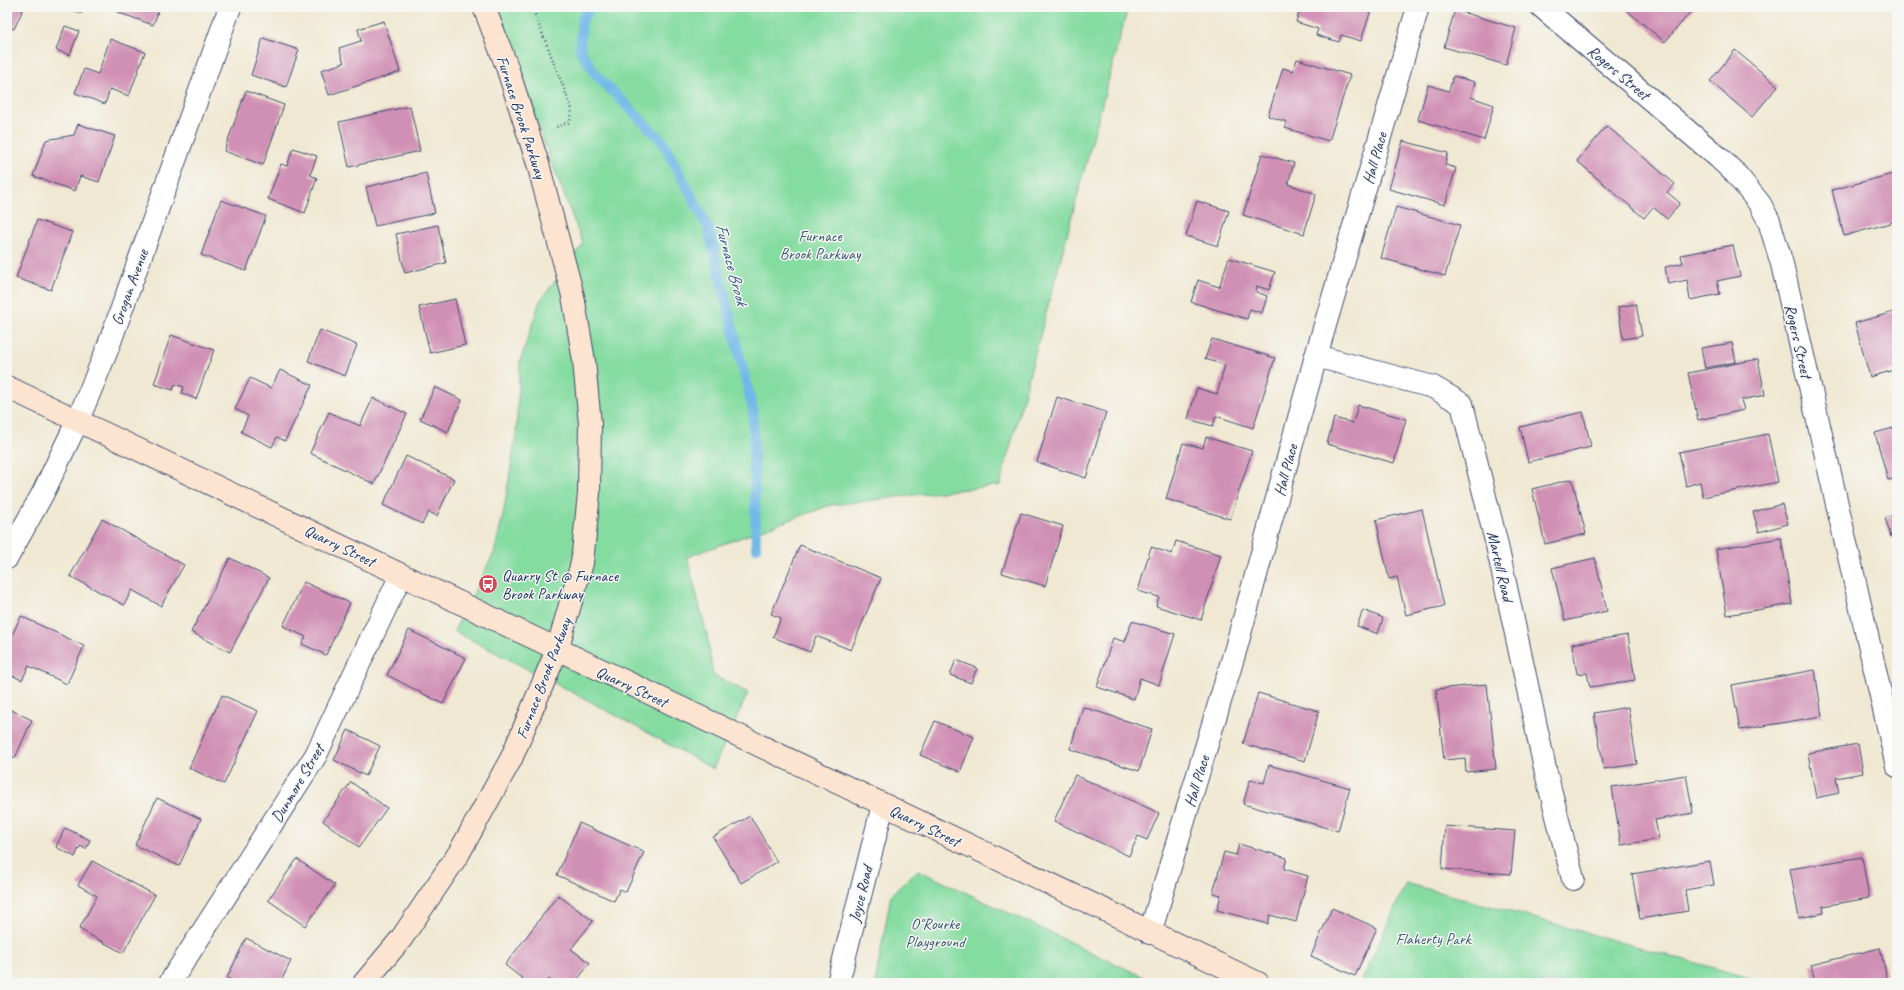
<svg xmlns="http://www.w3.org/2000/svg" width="1904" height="990" font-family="Caveat,sans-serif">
	<rect width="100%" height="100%" fill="#f6f6f2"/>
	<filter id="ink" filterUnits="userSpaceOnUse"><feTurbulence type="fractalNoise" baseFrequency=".025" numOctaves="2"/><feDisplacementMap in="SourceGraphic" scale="8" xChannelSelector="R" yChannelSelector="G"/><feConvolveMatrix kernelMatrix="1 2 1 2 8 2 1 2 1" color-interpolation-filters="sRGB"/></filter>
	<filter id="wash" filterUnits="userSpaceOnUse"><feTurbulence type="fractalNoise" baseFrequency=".012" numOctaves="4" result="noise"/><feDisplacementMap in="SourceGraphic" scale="16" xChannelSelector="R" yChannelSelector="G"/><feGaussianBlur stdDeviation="0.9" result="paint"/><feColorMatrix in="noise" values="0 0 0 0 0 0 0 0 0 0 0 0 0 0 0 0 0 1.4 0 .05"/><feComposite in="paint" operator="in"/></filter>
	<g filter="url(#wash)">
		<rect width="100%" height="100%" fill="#f0e8d2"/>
		<!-- green -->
		<g fill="#84dca0" stroke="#50867f">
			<polygon points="498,7 1128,7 1000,485 831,505 687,557 707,635 713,675 748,693 713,769 595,704 454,631 494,553 503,516 516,435 520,362 540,301 583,244 540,132"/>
			<polygon points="918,870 1156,983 875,983 891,895"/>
			<polygon points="1406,883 1754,979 1755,983 1361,983"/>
		</g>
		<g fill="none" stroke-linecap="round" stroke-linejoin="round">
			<!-- stream -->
			<polyline stroke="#70b8e8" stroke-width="10" points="591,7 582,19 580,50 596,75 663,142 708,227 753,410 756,548"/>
		</g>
		<g id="blocks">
			<!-- building -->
			<g fill="#d08fb4">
				<polygon points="7,7 24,7 14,29 7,26"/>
				<polygon points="65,7 84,7 82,13"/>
				<polygon points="119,7 160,7 153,25 117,12"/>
				<polygon points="1301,7 1372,7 1361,41 1341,35 1339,42 1316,35 1318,29 1296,22"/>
				<polygon points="1629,7 1693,7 1694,8 1665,42 1626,10"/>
				<polygon points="1455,10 1516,28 1506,65 1444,47"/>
				<polygon points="384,21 400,72 329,95 321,70 344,63 339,48 361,41 358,29"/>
				<polygon points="65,26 79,31 70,55 56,50"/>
				<polygon points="263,38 299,50 286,87 251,75"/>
				<polygon points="110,39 145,52 129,96 110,89 105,104 75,93 84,69 98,74"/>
				<polygon points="1735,50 1778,86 1752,117 1710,81"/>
				<polygon points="1297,59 1350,75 1329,141 1285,128 1287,122 1268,116 1283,68 1293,71"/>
				<polygon points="1453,76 1475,82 1471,97 1494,105 1484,140 1418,120 1428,85 1449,91"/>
				<polygon points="246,91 284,105 263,165 224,151"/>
				<polygon points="410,106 420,151 349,167 339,122"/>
				<polygon points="78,124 115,136 99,182 80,176 75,191 33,176 46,140 74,135"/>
				<polygon points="1607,126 1675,184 1667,192 1680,203 1667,219 1653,207 1644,218 1577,161"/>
				<polygon points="1403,141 1448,153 1445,165 1456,168 1445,205 1389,189"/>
				<polygon points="293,148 317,156 310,175 317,178 305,213 268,199 281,164 287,166"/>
				<polygon points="1262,154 1294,163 1288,184 1316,194 1304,234 1243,215"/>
				<polygon points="426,173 435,213 375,226 366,187"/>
				<polygon points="1896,173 1897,221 1844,236 1832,190"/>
				<polygon points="221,200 266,216 246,271 201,255"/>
				<polygon points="1197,201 1229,211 1218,246 1186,236"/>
				<polygon points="1396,207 1460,225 1445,276 1381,258"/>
				<polygon points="37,220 72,232 51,290 16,278"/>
				<polygon points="438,225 446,263 405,273 396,234"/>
				<polygon points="1733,245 1740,276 1717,281 1720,294 1690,300 1687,280 1668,284 1665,267 1683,263 1681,255"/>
				<polygon points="1229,258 1275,272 1269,290 1257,286 1256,292 1267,296 1262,313 1250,309 1247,319 1191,302 1198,280 1219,287"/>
				<polygon points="455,299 465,345 430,353 419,307"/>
				<polygon points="1636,304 1642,336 1623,339 1618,307"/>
				<polygon points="1897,311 1897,369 1870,377 1855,323"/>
				<polygon points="320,330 357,345 345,376 308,361"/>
				<polygon points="171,335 214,350 196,399 182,393 184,387 175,384 173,390 154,384"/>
				<polygon points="1212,339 1275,358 1253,428 1216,416 1213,426 1188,419 1197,388 1217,394 1225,365 1205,359"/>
				<polygon points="1732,343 1736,362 1705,368 1701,348"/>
				<polygon points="1758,359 1765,395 1741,400 1744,410 1698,420 1688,373"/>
				<polygon points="280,370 312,385 285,441 277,437 272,447 241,432 248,416 235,409 250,378 271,388"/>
				<polygon points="435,387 462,400 448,432 420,419"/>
				<polygon points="1057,397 1106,412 1086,478 1037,462"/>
				<polygon points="373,398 407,414 374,484 310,453 329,412 360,426"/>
				<polygon points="1358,405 1406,419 1394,463 1327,444 1334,418 1353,423"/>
				<polygon points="1583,412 1591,447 1528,462 1520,427"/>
				<polygon points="1897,427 1897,478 1888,480 1875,433"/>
				<polygon points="1768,434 1778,482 1703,497 1700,482 1686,486 1679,452"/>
				<polygon points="1206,437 1252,451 1230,519 1166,499 1183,443 1203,448"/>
				<polygon points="406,456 454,479 437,516 429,512 422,524 383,505"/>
				<polygon points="1572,479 1586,534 1545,544 1532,489"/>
				<polygon points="1782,504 1788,524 1759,532 1753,512"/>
				<polygon points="1422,509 1444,606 1406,615 1397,577 1389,579 1376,520"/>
				<polygon points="1021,513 1063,526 1045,586 1002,573"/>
				<polygon points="1897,514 1897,535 1891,537 1885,518"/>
				<polygon points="102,519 184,565 161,606 132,590 124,605 70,576"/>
				<polygon points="1781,538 1792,604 1727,615 1716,549"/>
				<polygon points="1176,541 1221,555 1201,620 1156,606 1159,597 1138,591 1151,547 1172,554"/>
				<polygon points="800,545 881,578 851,650 816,636 810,652 773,637 781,618 771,614"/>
				<polygon points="230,558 269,578 230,652 191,632"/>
				<polygon points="1595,558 1607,611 1565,621 1552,568"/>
				<polygon points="304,582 350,603 326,655 302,644 306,637 283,626"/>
				<polygon points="1363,610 1383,618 1378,634 1357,626"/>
				<polygon points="21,616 84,646 67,684 29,666 22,680 7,673 7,646"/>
				<polygon points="1132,621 1175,634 1159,685 1140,678 1134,699 1097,687 1113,638 1125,642"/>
				<polygon points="409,630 466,658 443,704 387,675"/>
				<polygon points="1628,635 1635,680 1590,687 1587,673 1577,674 1572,644"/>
				<polygon points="956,660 977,668 971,683 950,675"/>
				<polygon points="1815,670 1822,716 1740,730 1732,685"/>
				<polygon points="1487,684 1496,769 1466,772 1465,758 1444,760 1436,689"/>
				<polygon points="1258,693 1319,711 1305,761 1243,744"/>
				<polygon points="222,695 258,711 224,784 189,768"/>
				<polygon points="1083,707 1152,729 1139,771 1070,749"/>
				<polygon points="1628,707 1637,764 1604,769 1594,713"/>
				<polygon points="7,708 32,720 15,758 7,755"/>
				<polygon points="935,721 974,737 960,772 920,755"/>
				<polygon points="348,730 380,746 366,776 334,760"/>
				<polygon points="1858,744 1863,773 1836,778 1839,793 1816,798 1808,753"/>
				<polygon points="1269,765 1350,788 1338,831 1243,804 1250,780 1264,783"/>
				<polygon points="1075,775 1159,813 1147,840 1138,836 1129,856 1054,821"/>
				<polygon points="1686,775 1693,813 1655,820 1659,839 1621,845 1612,787"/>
				<polygon points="351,782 387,808 359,847 323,821"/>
				<polygon points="157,798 201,819 179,866 135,845"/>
				<polygon points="750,816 777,862 741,883 713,837"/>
				<polygon points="579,823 644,852 626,892 620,889 614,901 557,875"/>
				<polygon points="1445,826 1515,831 1511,874 1442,869"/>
				<polygon points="65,828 90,840 86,849 80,846 75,857 56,847"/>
				<polygon points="1239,844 1287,858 1284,869 1308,876 1296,922 1270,915 1268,924 1217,910 1221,895 1213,893 1224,852 1236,855"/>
				<polygon points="1862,857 1869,898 1823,906 1824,913 1799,918 1790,869"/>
				<polygon points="297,859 335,885 305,926 268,900"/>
				<polygon points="92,861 155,895 123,953 79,929 97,896 78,885"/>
				<polygon points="1710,861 1714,885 1685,890 1688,911 1640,919 1632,874"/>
				<polygon points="558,895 593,921 571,949 590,963 575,983 554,983 549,979 546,983 528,983 505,965"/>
				<polygon points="1332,908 1377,928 1355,976 1311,956"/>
				<polygon points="246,938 291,961 280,983 238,983 227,978"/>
				<polygon points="1880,948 1888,983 1815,983 1811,965"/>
			</g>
		</g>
	</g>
	<g filter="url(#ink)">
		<use href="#blocks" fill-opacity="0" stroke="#3b4b6f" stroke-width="1"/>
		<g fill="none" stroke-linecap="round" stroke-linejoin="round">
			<!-- minor casing -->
			<g stroke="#3b4b6f" stroke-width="24">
				<g id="minor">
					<polyline points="1542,7 1718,157 1735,173 1760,204 1769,221 1782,264 1897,766"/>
					<polyline points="1316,356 1433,387 1462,404 1496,541 1546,773 1573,879"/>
					<polyline points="7,558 43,493 78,420 107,350 230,7"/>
					<polyline points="1150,933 1236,648 1316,356 1418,7"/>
					<polyline points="171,981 316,755 401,575"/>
					<polyline points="838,983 883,805"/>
				</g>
			</g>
			<!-- secondary casing -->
			<g stroke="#3b4b6f" stroke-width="24">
				<g id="secondary">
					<polyline points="7,387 1258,983"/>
					<polyline points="364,983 401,939 459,853 511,759 557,650 582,563 589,493 590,424 584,361 573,296 538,164 507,67 484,7"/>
				</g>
			</g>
			<!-- path -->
			<polyline stroke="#3b4b6f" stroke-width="2.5" stroke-dasharray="1 3" stroke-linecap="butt" points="532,7 572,109 570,122 556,127"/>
			<!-- minor -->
			<use href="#minor" stroke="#fff" stroke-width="22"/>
			<!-- secondary -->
			<use href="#secondary" stroke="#fde4d0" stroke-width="22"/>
		</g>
	</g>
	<!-- icons -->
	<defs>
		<g id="bus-disc" transform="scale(1)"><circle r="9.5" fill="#d1495b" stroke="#f6f6f2"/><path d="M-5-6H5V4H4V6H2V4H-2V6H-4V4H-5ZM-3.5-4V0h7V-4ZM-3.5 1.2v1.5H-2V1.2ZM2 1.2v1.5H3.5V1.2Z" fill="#fff"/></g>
	</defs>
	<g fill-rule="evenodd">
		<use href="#bus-disc" x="488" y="584"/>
	</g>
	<g text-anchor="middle" stroke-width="3" stroke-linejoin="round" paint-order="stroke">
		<!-- street labels -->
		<g font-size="16" fill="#1b2f5e" stroke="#f6f6f2">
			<text transform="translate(1619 72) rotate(40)" y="6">Rogers Street</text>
			<text transform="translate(522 117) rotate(72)" y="6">Furnace Brook Parkway</text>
			<text transform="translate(1374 158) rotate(-74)" y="6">Hall Place</text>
			<text transform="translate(129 287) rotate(-70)" y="6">Grogan Avenue</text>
			<text transform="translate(1799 341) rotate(77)" y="6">Rogers Street</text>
			<text transform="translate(1285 470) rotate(-75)" y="6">Hall Place</text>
			<text transform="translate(340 545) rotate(26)" y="6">Quarry Street</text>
			<text transform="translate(1501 566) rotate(77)" y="6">Martell Road</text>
			<text transform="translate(543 678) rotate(-69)" y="6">Furnace Brook Parkway</text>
			<text transform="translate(632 686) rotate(25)" y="6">Quarry Street</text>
			<text transform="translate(1196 781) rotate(-73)" y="6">Hall Place</text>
			<text transform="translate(297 783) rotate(-59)" y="6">Dunmore Street</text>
			<text transform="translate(925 825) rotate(26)" y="6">Quarry Street</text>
			<text transform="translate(860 894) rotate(-76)" y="6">Joyce Road</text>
		</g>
		<!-- park labels -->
		<g font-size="16" fill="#355a6e" stroke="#f6f6f2">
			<text x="820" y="241">Furnace<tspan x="820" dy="18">Brook Parkway</tspan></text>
			<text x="935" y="929">O"Rourke<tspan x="935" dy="18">Playground</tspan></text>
			<text x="1433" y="944">Flaherty Park</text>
		</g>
		<!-- poi labels -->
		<g font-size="16" fill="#1b2f5e" stroke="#f6f6f2" text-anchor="start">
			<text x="502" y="581">Quarry St @ Furnace<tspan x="502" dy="18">Brook Parkway</tspan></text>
		</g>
		<!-- water labels -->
		<g font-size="17" font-style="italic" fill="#355887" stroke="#f6f6f2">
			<text transform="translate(732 264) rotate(75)" y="6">Furnace Brook</text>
		</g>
	</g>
	<!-- margin -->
	<rect width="1904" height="990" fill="none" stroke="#f6f6f2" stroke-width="24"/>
</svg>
